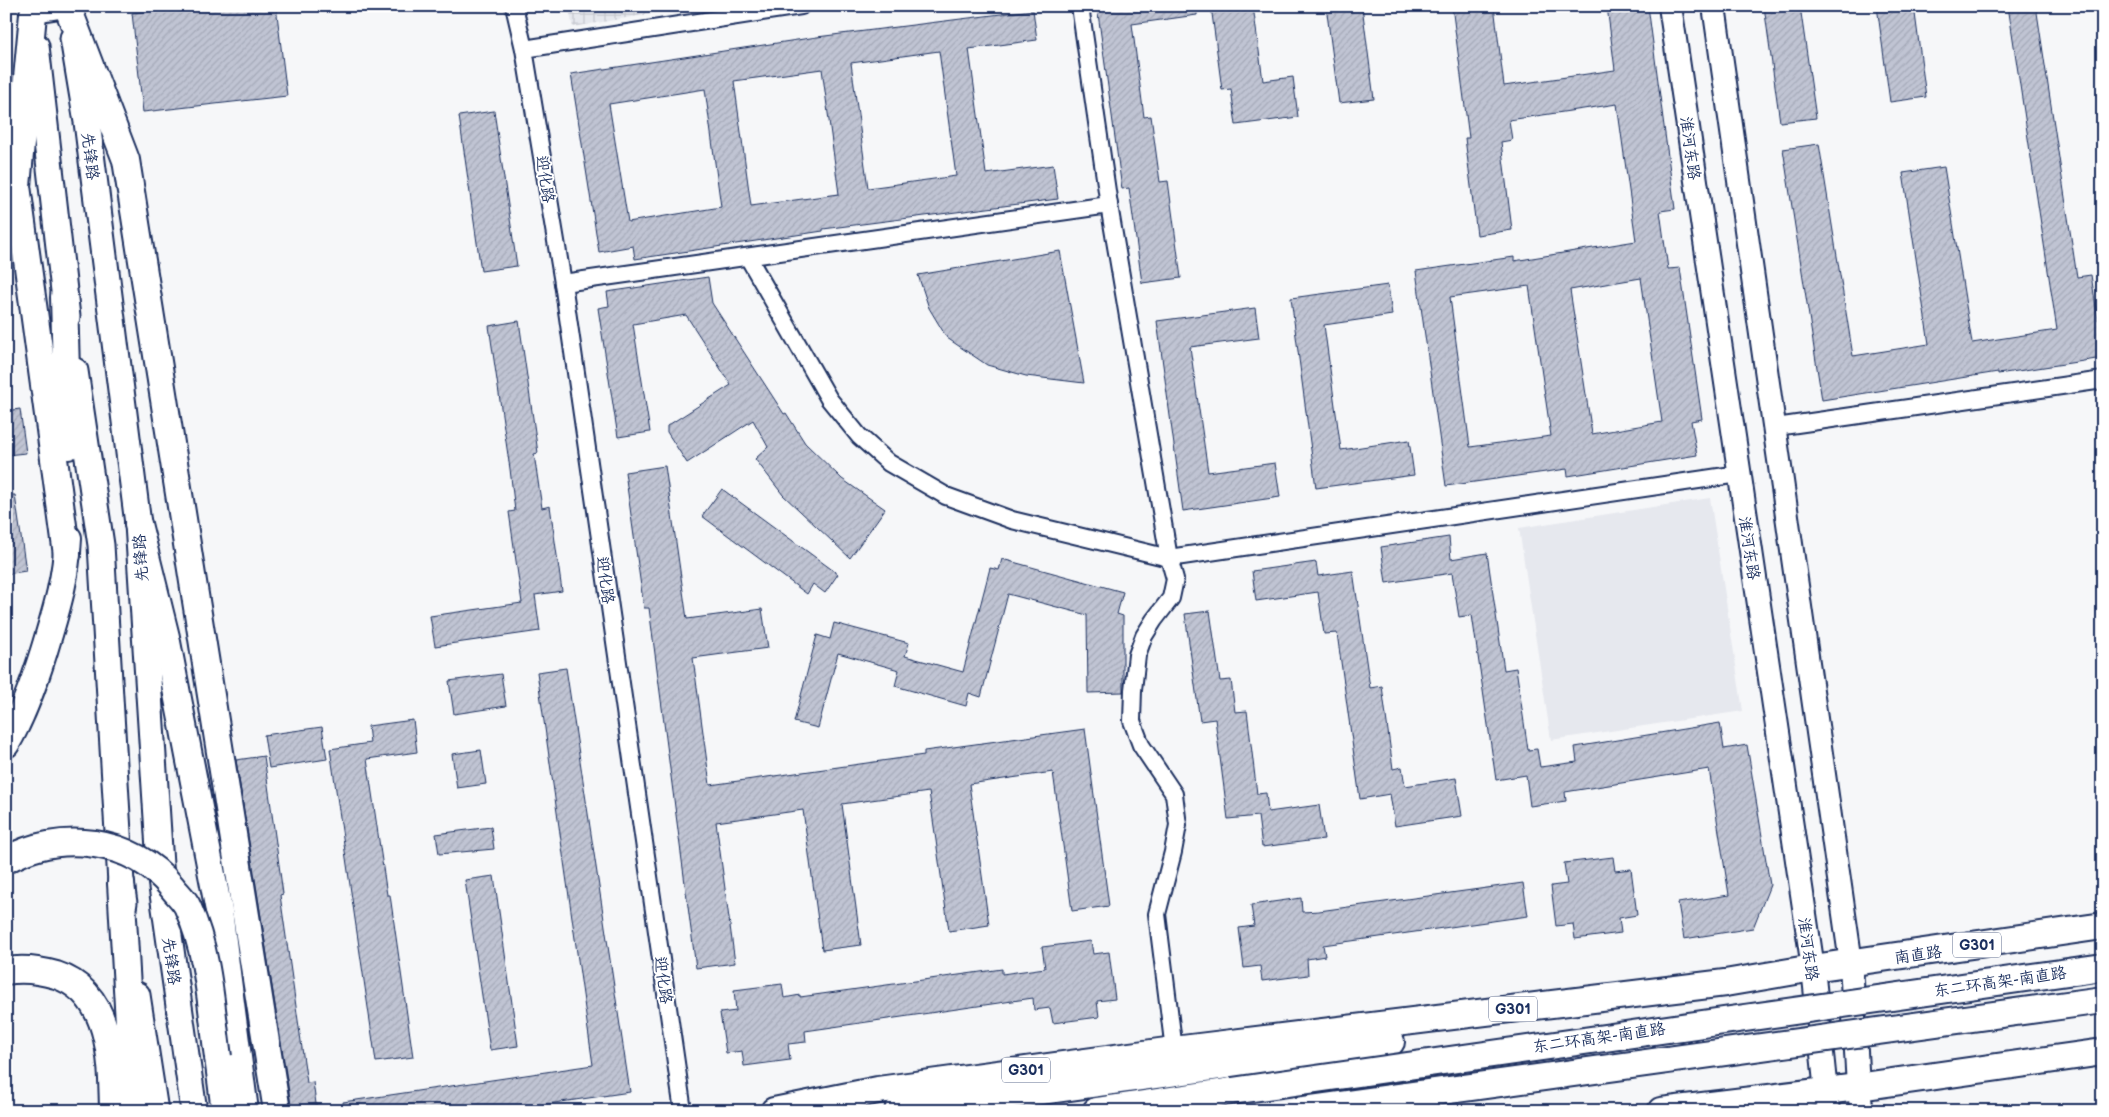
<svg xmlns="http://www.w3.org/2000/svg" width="2109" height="1117" font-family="'Balsamiq Sans','LXGW WenKai TC',sans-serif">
	<defs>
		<pattern id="industrial-grid" width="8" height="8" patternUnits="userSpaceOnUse" patternTransform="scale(1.25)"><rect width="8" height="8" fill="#e6e8ee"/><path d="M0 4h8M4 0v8" fill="none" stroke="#c5c7ce"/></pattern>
		<pattern id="building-hatch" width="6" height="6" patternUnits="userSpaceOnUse" patternTransform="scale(1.25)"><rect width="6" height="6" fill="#c0c4d3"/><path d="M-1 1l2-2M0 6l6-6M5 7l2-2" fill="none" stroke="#a4a9b8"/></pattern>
	</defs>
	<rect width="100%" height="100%" fill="#f6f7f9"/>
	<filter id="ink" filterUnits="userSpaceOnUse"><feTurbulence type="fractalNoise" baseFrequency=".02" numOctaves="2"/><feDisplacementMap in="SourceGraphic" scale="10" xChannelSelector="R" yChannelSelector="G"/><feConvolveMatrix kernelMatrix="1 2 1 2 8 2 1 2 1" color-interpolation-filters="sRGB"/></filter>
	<g filter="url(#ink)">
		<!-- built -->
		<polygon fill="#e6e8ee" points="1710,498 1743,711 1551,740 1519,528"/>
		<!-- industrial -->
		<polygon fill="url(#industrial-grid)" points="568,6 697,6 573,27"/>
		<!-- building -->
		<g fill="url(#building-hatch)" stroke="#1b2f5e" fill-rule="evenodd">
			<polygon points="195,6 276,6 287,96 143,112 132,13"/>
			<polygon points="1097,6 1197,6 1197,15 1132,24 1144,117 1151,116 1160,182 1168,181 1181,278 1142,283 1129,188 1122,189"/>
			<polygon points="1211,6 1253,6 1263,81 1293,77 1298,117 1236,125 1231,89 1222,90"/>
			<polygon points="1326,6 1362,6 1374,99 1339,103"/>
			<path d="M1452 6H1494L1504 86 1615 70 1607 6H1648L1675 209 1660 211 1668 269 1680 268 1702 419 1691 421 1697 455 1568 476 1567 469 1446 486 1416 271 1514 257V261L1636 241 1617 104 1509 120 1512 140 1501 142 1512 230 1477 235 1465 138H1469ZM1641 278 1662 422 1592 434 1570 290ZM1529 286 1551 436 1470 447 1450 297Z"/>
			<polygon points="1764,6 1800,6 1816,118 1780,122"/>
			<polygon points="1877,6 1914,6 1926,97 1890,102"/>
			<polygon points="2008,6 2036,6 2077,277 2091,275 2098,320 2103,319 2103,358 1998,374 1998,372 1822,400 1783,149 1819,144 1853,356 1929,344 1903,173 1944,167 1972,343 2057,330"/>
			<path d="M1033 10 1037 40 969 49 986 174 1053 165 1058 199 823 229V231L635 259 633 246 599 252 571 74 817 37ZM939 51 956 176 868 188 851 63ZM822 69 839 194 751 206 734 81ZM705 89 721 207 628 222 609 104Z"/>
			<polygon points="494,111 517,266 481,271 459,116"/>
			<polygon points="1060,251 1084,383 1026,376 987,365 947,338 929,308 918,275"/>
			<polygon points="708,277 712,303 784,414 786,413 805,443 842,479 885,509 850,558 783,495 755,459 768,447 753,420 687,463 667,432 667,426 731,385 686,315 633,324 650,432 618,437 598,308 609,306 607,292"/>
			<polygon points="1388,285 1392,315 1324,325 1341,450 1409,440 1414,475 1316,488 1291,298"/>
			<polygon points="1255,308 1259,338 1190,347 1208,472 1275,463 1280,497 1183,511 1157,321"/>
			<polygon points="519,321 538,453 534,454 542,508 550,506 562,591 535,595 540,631 435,646 430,616 522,603 509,512 515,511 510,469 489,326"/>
			<polygon points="20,409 26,453 6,455 6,411"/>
			<polygon points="665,466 687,619 762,609 768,648 693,658 710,785 924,755 924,751 1085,729 1109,906 1072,911 1053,772 969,784 989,925 949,931 929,792 842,804 861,945 822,950 803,810 716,822 735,963 696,968 649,608 644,608 625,472"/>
			<polygon points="722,489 838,574 825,593 813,584 807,594 702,516"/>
			<polygon points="6,495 15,495 26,571 6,574"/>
			<polygon points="1449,537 1451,559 1487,553 1504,670 1516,668 1528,750 1537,749 1540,767 1577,762 1575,747 1720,723 1724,749 1747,745 1770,885 1753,928 1684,939 1678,903 1729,895 1709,769 1565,792 1566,801 1530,806 1526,775 1496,780 1472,615 1459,617 1452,573 1386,583 1381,547"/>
			<polygon points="1002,559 1123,592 1117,614 1123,616 1123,692 1088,693 1087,615 1008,594 981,697 969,693 966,706 895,686 899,670 838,653 818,728 794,722 817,635 830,639 834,623 909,643 905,656 963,672 990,568 999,570"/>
			<polygon points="1316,562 1318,576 1353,571 1370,688 1382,686 1393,769 1402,767 1405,786 1456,778 1462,816 1395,826 1390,794 1360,799 1337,633 1324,634 1318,592 1256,601 1252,571"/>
			<polygon points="1210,611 1220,681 1231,680 1235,712 1247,711 1257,794 1266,793 1268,812 1319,805 1324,839 1262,847 1258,816 1228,819 1215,719 1200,721 1185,614"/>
			<polygon points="566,668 630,1092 499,1111 344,1111 343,1102 593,1065 537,672"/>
			<polygon points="501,674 506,706 454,714 449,681"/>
			<polygon points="413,720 417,752 367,759 387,895 390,895 413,1057 376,1062 330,749 370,743 368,726"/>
			<polygon points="322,727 327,759 269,768 264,735"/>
			<polygon points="481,750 486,784 457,788 452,754"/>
			<polygon points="264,756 283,894 280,895 307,1083 313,1082 317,1111 292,1111 236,760"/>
			<polygon points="491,827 494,849 439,854 436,834"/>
			<polygon points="1613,857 1615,871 1631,869 1637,915 1619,918 1621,933 1575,939 1573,924 1556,926 1551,886 1567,884 1564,863"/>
			<polygon points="494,876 518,1046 490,1050 465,880"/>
			<polygon points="1523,883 1528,916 1323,945 1325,956 1307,959 1308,975 1262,981 1260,966 1244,968 1239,928 1254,926 1251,905 1301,898 1302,912 1319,911"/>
			<polygon points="1091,941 1093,954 1109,952 1115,999 1097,1001 1099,1017 1053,1023 1050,1008 1034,1010 1033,998 805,1031 806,1042 788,1044 790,1060 744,1066 742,1051 726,1053 720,1013 736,1011 734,990 782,984 784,998 800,995 800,997 1002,969 1002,974 1045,968 1042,947"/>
		</g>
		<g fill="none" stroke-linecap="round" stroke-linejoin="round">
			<!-- minor casing -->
			<g stroke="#1b2f5e" stroke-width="20">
				<g id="minor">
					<polyline points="514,6 524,49 801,6"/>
					<polyline points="1080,6 1109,205 1169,558 1175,579 1171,598 1154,620 1144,636 1137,655 1133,690 1132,721 1141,745 1174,794 1178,825 1173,852 1157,914 1174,1050"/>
					<polyline points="33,14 78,7"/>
					<polyline points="524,49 563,283 683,1111"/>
					<polyline points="748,257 829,399 859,436 889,463 946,496 1012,520 1169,558 1739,474"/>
					<polyline points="563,283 1109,205"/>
					<polyline points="1776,427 2103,380"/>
				</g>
			</g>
			<!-- secondary casing -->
			<g stroke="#1b2f5e" stroke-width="26">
				<g id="secondary">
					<polyline points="1670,6 1813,968 1828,1111"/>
					<polyline points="1714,6 1851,963 1858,1087 1862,1111"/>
				</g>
			</g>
			<!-- primary casing -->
			<g stroke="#1b2f5e" stroke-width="29">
				<g id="primary">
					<polyline points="73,38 87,122 138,524 161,880 194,1111"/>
					<polyline points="36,46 67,317"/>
					<polyline points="75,371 101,545 121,883 124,903"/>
					<polyline points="137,995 155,1111"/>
				</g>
			</g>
			<!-- trunk casing -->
			<g stroke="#1b2f5e" stroke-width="30">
				<g id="trunk">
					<polyline points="68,8 126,160 277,1111"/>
					<polyline points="33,14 17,186 67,555"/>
					<polyline points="64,297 68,446"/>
					<polyline points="138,524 166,637 219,911 245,1111"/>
					<path d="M6 744C23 715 34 683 44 651 56 611 66 580 68 538"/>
					<polyline points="121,883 134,1111"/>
					<path d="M6 971C23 968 39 970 56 975 112 993 112 1062 113 1111"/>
					<polyline points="218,1057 225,1111"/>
					<polyline points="774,1111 878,1090 1174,1050 1725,983 1813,968 2103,926"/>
					<polyline points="898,1111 1391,1042"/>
					<polyline points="1096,1111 1232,1091"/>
					<polyline points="1661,1111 1858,1087 2103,1052"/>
				</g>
			</g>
			<!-- minor -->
			<use href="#minor" stroke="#fff" stroke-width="16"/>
			<!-- secondary -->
			<use href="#secondary" stroke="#fff" stroke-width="22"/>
			<!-- primary -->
			<use href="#primary" stroke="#fff" stroke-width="25"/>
			<!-- trunk -->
			<use href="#trunk" stroke="#fff" stroke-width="26"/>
			<!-- trunk-bridge casing -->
			<g stroke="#1b2f5e" stroke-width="30" stroke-linecap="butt">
				<g id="trunk-bridge">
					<path d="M6 860C60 830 132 838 172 887 177 894 185 900 188 908 209 954 211 1008 218 1057"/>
					<polyline points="1232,1091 2103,967"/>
					<polyline points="1297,1111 2103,1000"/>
				</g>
			</g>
			<!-- trunk-bridge -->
			<use href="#trunk-bridge" stroke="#fff" stroke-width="26"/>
		</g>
	</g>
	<g text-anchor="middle" stroke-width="4" stroke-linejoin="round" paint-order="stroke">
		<!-- shield labels -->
		<g fill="#fff" stroke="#5f6d8e" stroke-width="1">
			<rect x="1953" y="932.5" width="48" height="25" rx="4"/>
			<rect x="1489" y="996.5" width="48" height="25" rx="4"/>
			<rect x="1002" y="1057.5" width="48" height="25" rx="4"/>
		</g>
		<g font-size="15" font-weight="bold" fill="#1b2f5e">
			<text x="1977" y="950">G301</text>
			<text x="1513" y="1014">G301</text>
			<text x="1026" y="1075">G301</text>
		</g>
		<!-- street labels -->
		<g font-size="16" fill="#1b2f5e" stroke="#fff">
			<text transform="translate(1691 148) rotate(82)" y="6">淮河东路</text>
			<text transform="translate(91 156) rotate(83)" y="6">先锋路</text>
			<text transform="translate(546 179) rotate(81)" y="6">迎化路</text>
			<text transform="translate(1750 548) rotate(81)" y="6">淮河东路</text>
			<text transform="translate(140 558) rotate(-94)" y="6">先锋路</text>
			<text transform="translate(606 580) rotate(82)" y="6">迎化路</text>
			<text transform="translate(1809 949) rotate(82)" y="6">淮河东路</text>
			<text transform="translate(1918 954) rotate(-8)" y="6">南直路</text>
			<text transform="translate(172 961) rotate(82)" y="6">先锋路</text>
			<text transform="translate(664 980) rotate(82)" y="6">迎化路</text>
			<text transform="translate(2000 981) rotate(-8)" y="6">东二环高架-南直路</text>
			<text transform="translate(1599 1037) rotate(-8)" y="6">东二环高架-南直路</text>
		</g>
	</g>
	<!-- margin -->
	<rect width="2109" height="1117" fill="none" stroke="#fff" stroke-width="25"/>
	<rect x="12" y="12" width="2084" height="1092" fill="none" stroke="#1b2f5e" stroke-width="2" filter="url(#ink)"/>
</svg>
